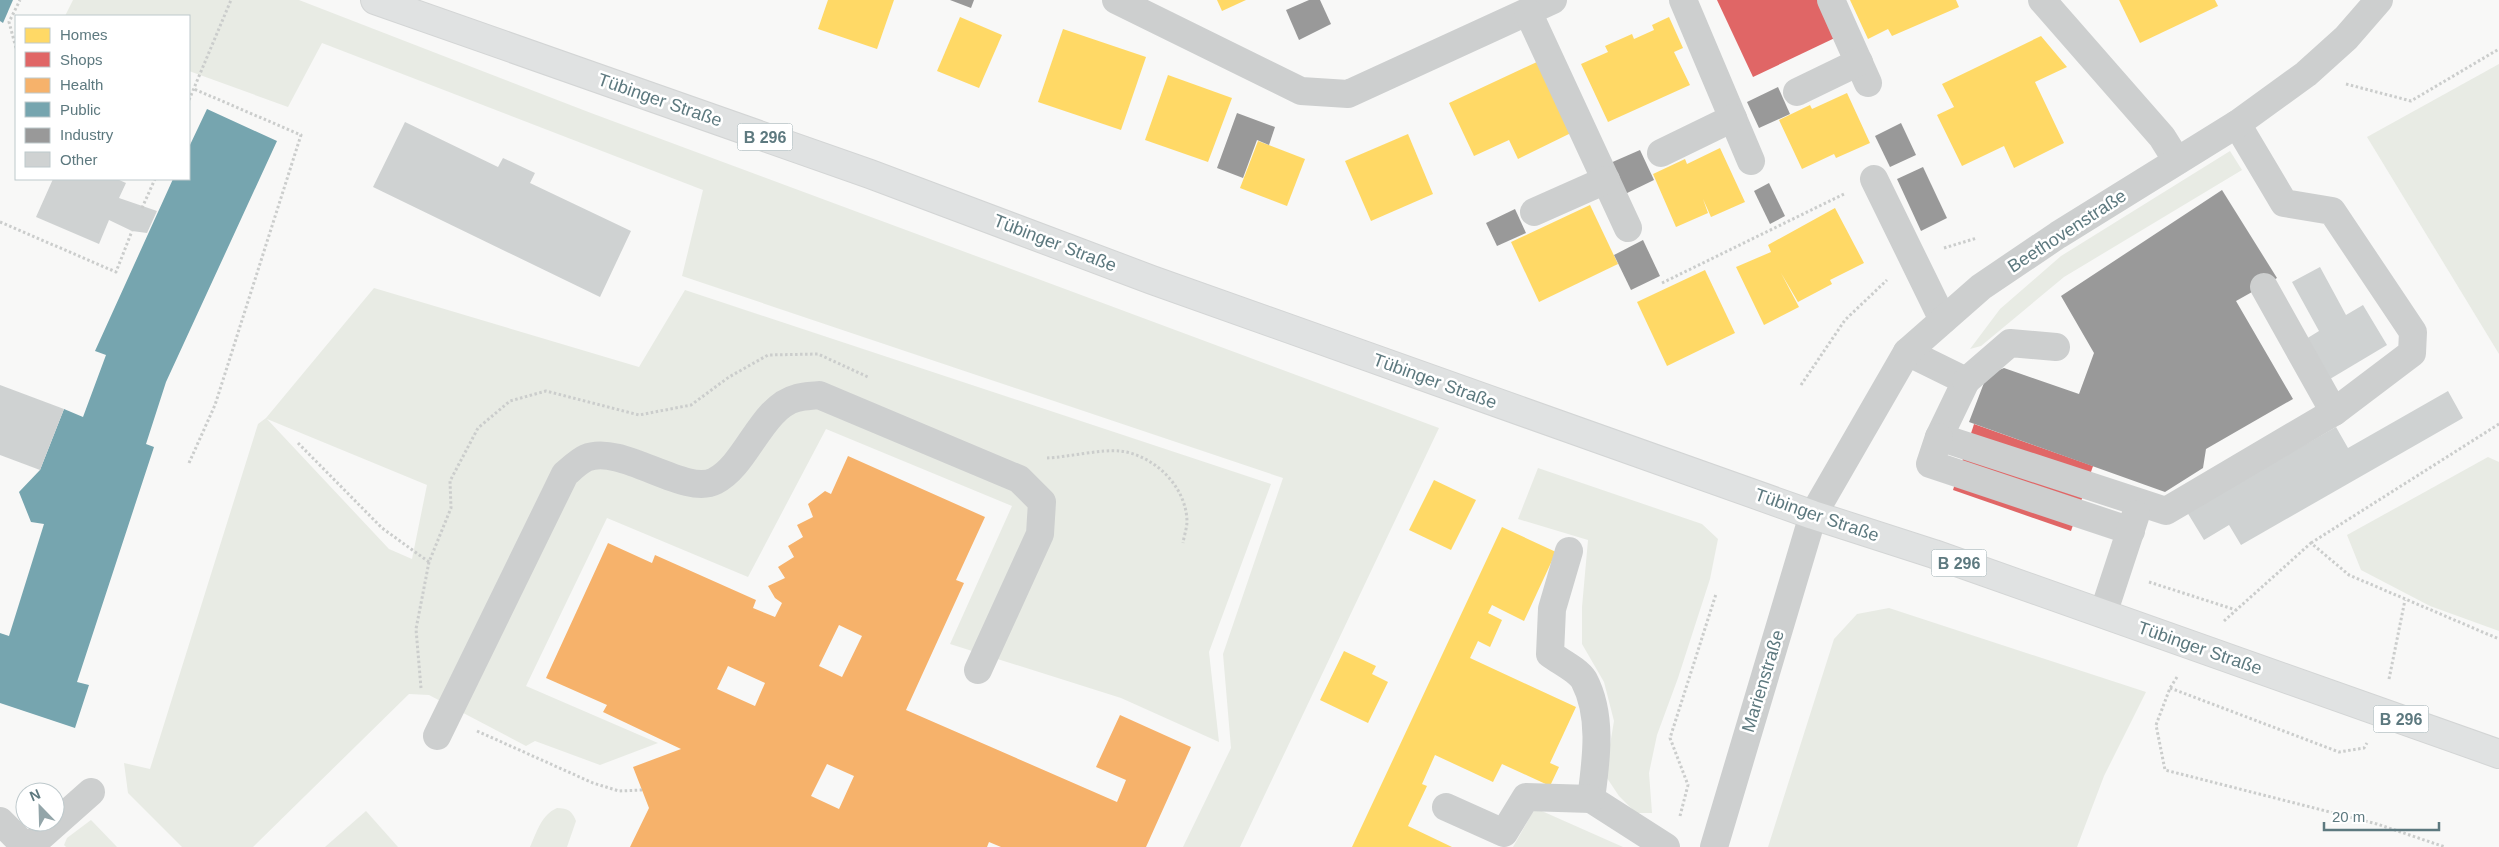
<svg xmlns="http://www.w3.org/2000/svg" width="2499" height="847" font-family="Arial,sans-serif">
	<rect width="100%" height="100%" fill="#f8f8f7"/>
	<!-- green -->
	<g fill="#e8ebe4" fill-rule="evenodd">
		<polygon points="73,0 299,0 591,113 1439,428 1240,847 1183,847 1231,748 1223,654 1283,478 682,276 703,190 322,43 288,107 189,71 189,16 65,16"/>
		<polygon points="2499,64 2499,354 2367,137"/>
		<polygon points="2230,151 2242,170 2064,277 1981,346 1970,349 2000,309 2061,256"/>
		<path d="M374 288 639 367 685 290 1271 484 1209 652 1219 742 1121 698 950 644 1012 506 826 429 748 577 607 518 526 686 658 743 600 765 535 741 526 746 429 695 409 694 253 847H182L128 793 124 763 150 769 258 424 266 418ZM267 419 427 485 412 559 389 549Z"/>
		<polygon points="2488,457 2499,462 2499,631 2430,606 2361,570 2347,535"/>
		<polygon points="1538,468 1702,524 1718,539 1710,579 1678,678 1657,735 1649,773 1652,813 1636,813 1619,796 1605,775 1614,721 1604,682 1582,644 1582,607 1588,540 1518,519"/>
		<polygon points="1889,608 2146,692 2104,776 2077,847 1768,847 1834,639 1857,614"/>
		<path d="M557 808C568 808 572 811 576 821L567 847H530C537 832 541 815 557 808Z"/>
		<polygon points="1535,808 1623,847 1513,847"/>
		<polygon points="366,811 398,847 325,847"/>
		<polygon points="91,820 117,847 66,847 64,845 67,838"/>
	</g>
	<!-- homes -->
	<g fill="#ffd966">
		<polygon points="828,0 894,0 877,49 818,29"/>
		<polygon points="1217,0 1246,0 1222,11"/>
		<polygon points="1850,0 1956,0 1959,7 1892,36 1888,29 1868,39"/>
		<polygon points="2119,0 2215,0 2218,6 2140,43"/>
		<polygon points="960,17 1002,35 979,88 937,71"/>
		<polygon points="1669,17 1683,48 1674,52 1690,85 1608,122 1581,64 1608,52 1605,46 1632,34 1634,39 1654,30 1652,25"/>
		<polygon points="1063,29 1146,57 1121,130 1038,102"/>
		<polygon points="2041,36 2067,67 2035,82 2064,143 2014,168 2004,146 1962,166 1937,115 1954,107 1942,84"/>
		<polygon points="1539,61 1573,132 1518,159 1509,140 1474,156 1449,103"/>
		<polygon points="1168,75 1232,98 1208,162 1145,140"/>
		<polygon points="1847,93 1870,143 1836,158 1834,154 1802,169 1779,120 1810,105 1812,109"/>
		<polygon points="1408,134 1433,194 1371,221 1345,161"/>
		<polygon points="1258,141 1305,159 1287,206 1240,188"/>
		<polygon points="1720,148 1745,202 1711,217 1703,199 1708,213 1676,227 1653,174 1685,159 1687,164"/>
		<polygon points="1590,205 1618,264 1539,302 1511,242"/>
		<polygon points="1835,208 1864,263 1830,280 1832,284 1798,302 1781,273 1799,307 1764,325 1736,267 1771,252 1768,245"/>
		<polygon points="1705,270 1735,333 1667,366 1637,302"/>
		<polygon points="1434,480 1476,500 1451,550 1409,530"/>
		<polygon points="1502,527 1556,552 1524,621 1492,605 1488,613 1502,620 1490,647 1478,641 1470,658 1576,707 1550,763 1559,767 1550,786 1502,764 1493,782 1435,755 1422,784 1427,786 1408,826 1452,847 1352,847"/>
		<polygon points="1344,651 1376,666 1372,674 1388,682 1368,723 1320,700"/>
	</g>
	<!-- shops -->
	<g fill="#e06666">
		<polygon points="1717,0 1823,0 1839,36 1753,77"/>
		<polygon points="1974,424 2093,466 2071,531 1953,490"/>
	</g>
	<!-- health -->
	<path fill="#f6b26b" fill-rule="evenodd" d="M848 456 985 517 956 580 964 583 906 710 1117 802 1126 780 1096 767 1120 715 1191 747 1146 847H1001L989 842 987 847H630L649 808 633 767 681 749 603 712 607 705 546 678 608 543 652 563 655 555 756 600 753 608 775 617 782 603 775 598 768 586 785 578 778 567 794 557 788 546 803 537 797 525 813 517 808 504 825 491 831 494ZM839 625 862 636 842 677 819 666ZM728 666 765 683 755 706 717 689ZM827 764 854 776 839 809 811 796Z"/>
	<!-- public -->
	<g fill="#76a5af">
		<polygon points="0,0 13,0 3,23 0,21"/>
		<polygon points="207,109 277,141 166,382 146,444 154,447 77,682 89,685 75,728 0,703 0,633 9,636 44,524 31,522 19,492 40,470 64,409 83,417 106,355 95,351 173,179 189,179 189,147"/>
	</g>
	<!-- industry -->
	<g fill="#999">
		<polygon points="950,0 974,0 971,8"/>
		<polygon points="1309,0 1320,0 1331,24 1299,40 1286,10"/>
		<polygon points="1778,87 1790,114 1759,128 1747,102"/>
		<polygon points="1237,113 1275,127 1269,145 1257,140 1243,178 1217,168"/>
		<polygon points="1901,123 1916,155 1890,167 1875,136"/>
		<polygon points="1640,150 1654,180 1623,195 1608,164"/>
		<polygon points="1923,167 1947,218 1921,231 1897,179"/>
		<polygon points="1769,183 1785,216 1770,224 1754,191"/>
		<polygon points="2222,190 2277,278 2236,301 2293,399 2206,449 2203,468 2165,492 1969,422 1987,375 2004,368 2079,394 2094,353 2061,296"/>
		<polygon points="1515,209 1526,233 1497,246 1486,223"/>
		<polygon points="1643,240 1660,276 1631,290 1614,255"/>
	</g>
	<!-- building -->
	<g fill="#cfd2d2">
		<polygon points="405,122 498,167 503,158 535,173 530,183 631,231 600,297 373,187"/>
		<polygon points="53,179 117,179 126,183 119,198 157,211 147,233 132,231 109,220 99,244 36,217"/>
		<polygon points="2320,267 2346,315 2363,305 2387,345 2330,379 2306,339 2319,331 2292,282"/>
		<polygon points="0,385 64,409 40,470 0,455"/>
		<polygon points="2448,391 2463,418 2241,545 2229,525 2204,540 2187,512 2336,427 2348,448"/>
	</g>
	<g fill="none" stroke-linecap="round" stroke-linejoin="round">
		<!-- major casing -->
		<g stroke="#d3d5d5" stroke-width="30">
			<polyline id="major" points="375,0 870,174 1152,280 1813,515 1934,554 2499,754"/>
		</g>
		<!-- path -->
		<g stroke="#cbcdcc" stroke-width="3" stroke-dasharray="2.5 2.5" stroke-linecap="butt">
			<polyline points="16,48 9,22 20,0"/>
			<polyline points="2346,84 2411,101 2499,49"/>
			<polyline points="189,100 231,0"/>
			<polyline points="142,208 155,179"/>
			<polyline points="0,222 116,272 132,231"/>
			<polyline points="1944,248 1977,238"/>
			<polyline points="1662,283 1844,194"/>
			<polyline points="1801,385 1845,320 1887,280"/>
			<polyline points="298,443 382,528 429,562"/>
			<path d="M1047 458C1068 457 1102 449 1120 451 1154 455 1186 486 1187 521 1187 528 1184 536 1183 543"/>
			<polyline points="189,463 215,405 301,135 194,89"/>
			<polyline points="2311,543 2499,424"/>
			<polyline points="2149,582 2236,610"/>
			<polyline points="2224,621 2311,543 2349,575 2499,639"/>
			<polyline points="2177,677 2170,688 2156,725 2165,770 2377,824 2445,847"/>
			<polyline points="2389,679 2405,600"/>
			<polyline points="421,688 416,629 429,562 451,508 450,481 478,428 510,401 546,391 639,415 691,405 729,377 768,355 818,354 868,377"/>
			<polyline points="2170,688 2339,752 2364,748 2367,743"/>
			<polyline points="477,731 593,783 619,791 642,790"/>
			<polyline points="1680,816 1688,785 1670,738 1716,594"/>
		</g>
		<!-- minor -->
		<g stroke="#cdcfcf" stroke-width="28">
			<polyline points="1116,0 1301,91 1348,94 1553,0"/>
			<polyline points="1683,0 1751,161"/>
			<polyline points="1831,0 1868,83"/>
			<polyline points="2042,0 2162,137 2177,161"/>
			<polyline points="1528,12 1628,228"/>
			<polyline points="1797,92 1859,62"/>
			<polyline points="1661,153 1733,118"/>
			<polyline points="1874,179 1943,320"/>
			<polyline points="1534,212 1606,180"/>
			<polyline points="2264,287 2334,412"/>
			<polyline points="1907,352 1966,381 1939,437 2166,511 2334,412 2412,353 2413,332 2332,211 2284,203 2237,124"/>
			<polyline points="1966,381 2010,343 2056,347"/>
			<polyline points="1939,437 1930,464 2131,531"/>
			<path d="M1569 551 1552 609 1550 654C1559 661 1578 670 1584 680 1603 716 1596 761 1591 799L1666 847"/>
			<polyline points="2103,614 2136,514"/>
			<path d="M437 736 565 474C571 469 579 461 586 458 621 443 685 497 715 481 747 465 761 407 797 398 804 396 812 396 819 395L1019 479 1042 502 1040 534 978 670"/>
			<polyline points="1446,807 1504,833 1526,797 1591,799"/>
			<polyline points="0,821 26,847"/>
			<polyline points="29,847 91,792"/>
			<polyline points="1714,847 1813,515 1907,352 1981,287 2058,235 2237,124 2306,74 2346,38 2379,0"/>
		</g>
		<!-- major -->
		<use href="#major" stroke="#e0e2e2" stroke-width="28"/>
	</g>
	<g text-anchor="middle" stroke-width="5" stroke-linejoin="round" paint-order="stroke">
		<!-- shield labels -->
		<g fill="#fff" stroke="#8ea1a5" stroke-width="1">
			<rect x="737.5" y="123.5" width="55" height="27" rx="4"/>
			<rect x="1931.5" y="549.5" width="55" height="27" rx="4"/>
			<rect x="2373.5" y="705.5" width="55" height="27" rx="4"/>
		</g>
		<g font-size="16" font-weight="bold" fill="#5d797f">
			<text x="765" y="143">B 296</text>
			<text x="1959" y="569">B 296</text>
			<text x="2401" y="725">B 296</text>
		</g>
		<!-- street labels -->
		<g font-size="18" fill="#5d797f" stroke="#fff">
			<text transform="translate(660 100) rotate(19)" y="6">Tübinger Straße</text>
			<text transform="translate(2067 231) rotate(-33)" y="6">Beethovenstraße</text>
			<text transform="translate(1055 243) rotate(21)" y="6">Tübinger Straße</text>
			<text transform="translate(1435 381) rotate(20)" y="6">Tübinger Straße</text>
			<text transform="translate(1817 515) rotate(19)" y="6">Tübinger Straße</text>
			<text transform="translate(2200 648) rotate(19)" y="6">Tübinger Straße</text>
			<text transform="translate(1763 681) rotate(-73)" y="6">Marienstraße</text>
		</g>
	</g>
	<!-- legend -->
	<rect x="15" y="15" width="175" height="165" fill="#ffffff" stroke="#bec9cc"/>
	<rect x="25" y="28" width="25" height="15" fill="#ffd966" stroke="#bec9cc"/>
	<text x="60" y="40" font-size="15" fill="#5d797f">Homes</text>
	<rect x="25" y="52" width="25" height="15" fill="#e06666" stroke="#bec9cc"/>
	<text x="60" y="65" font-size="15" fill="#5d797f">Shops</text>
	<rect x="25" y="78" width="25" height="15" fill="#f6b26b" stroke="#bec9cc"/>
	<text x="60" y="90" font-size="15" fill="#5d797f">Health</text>
	<rect x="25" y="102" width="25" height="15" fill="#76a5af" stroke="#bec9cc"/>
	<text x="60" y="115" font-size="15" fill="#5d797f">Public</text>
	<rect x="25" y="128" width="25" height="15" fill="#999999" stroke="#bec9cc"/>
	<text x="60" y="140" font-size="15" fill="#5d797f">Industry</text>
	<rect x="25" y="152" width="25" height="15" fill="#cfd2d2" stroke="#bec9cc"/>
	<text x="60" y="165" font-size="15" fill="#5d797f">Other</text>
	<!-- north arrow -->
	<g transform="translate(40 807) rotate(337)"><circle r="24" fill="#ffffff" stroke="#bec9cc"/>
	<path d="M0-4L9 19L0 12L-9 19Z" fill="#93a5a9"/>
	<text y="-8" font-size="14" font-weight="bold" text-anchor="middle" fill="#5d797f">N</text>
	</g>
	<!-- scale -->
	<path d="M2324 822v8h115v-8" fill="none" stroke="#5d797f" stroke-width="2.5"/>
	<text x="2332" y="822" font-size="15" fill="#5d797f" stroke="#ffffff" stroke-width="4" paint-order="stroke">20 m</text>
</svg>
